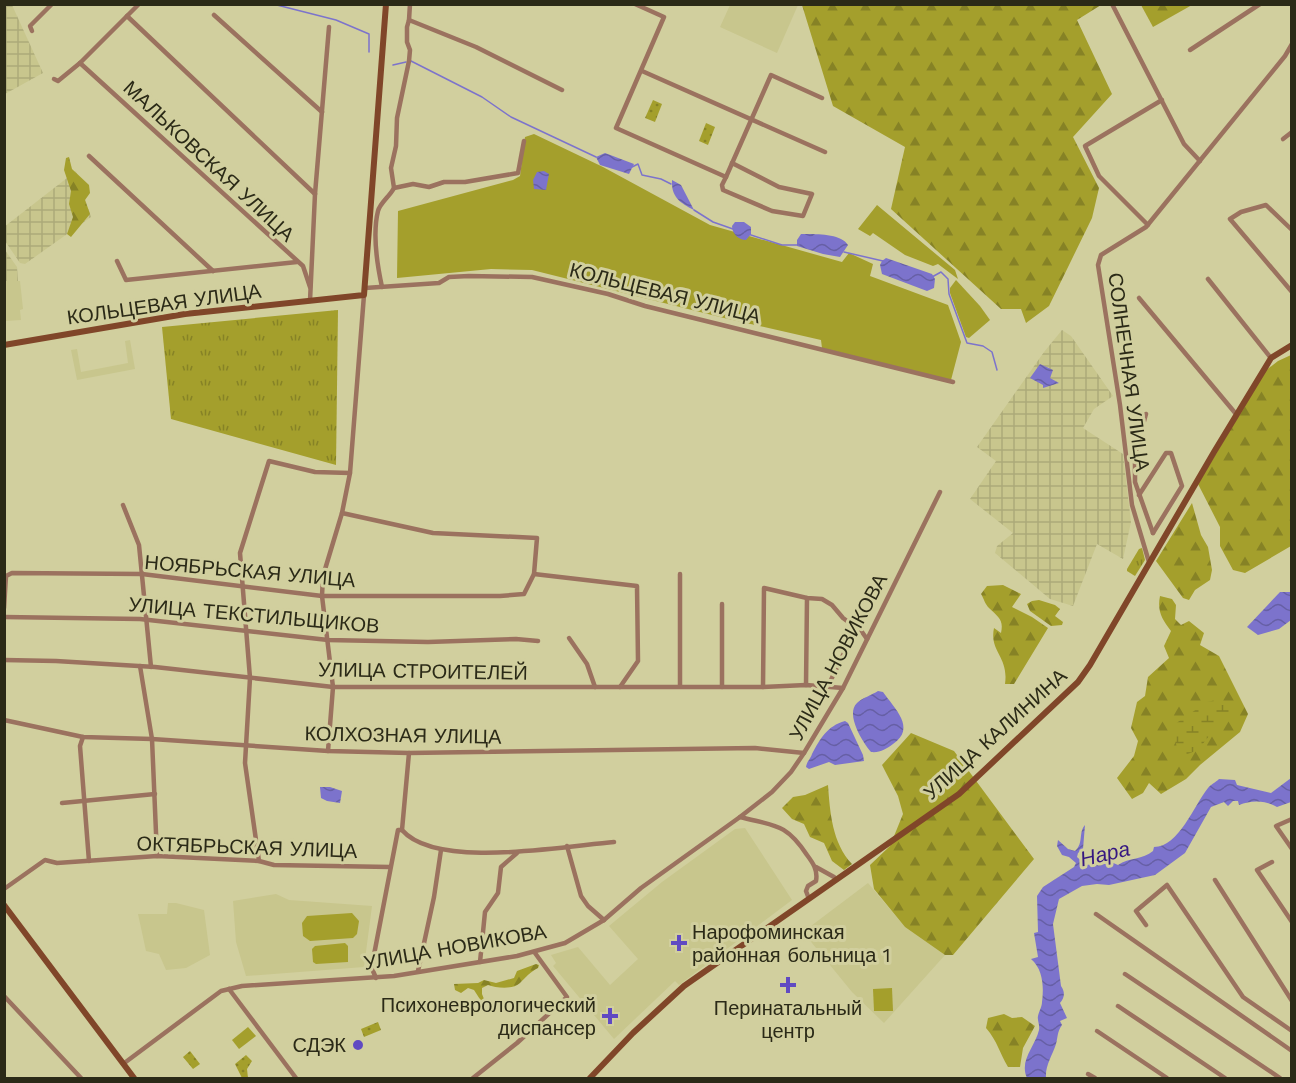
<svg xmlns="http://www.w3.org/2000/svg" width="1296" height="1083" font-family="'Work Sans',sans-serif">
	<defs>
		<pattern id="industrial-grid" width="8" height="8" patternUnits="userSpaceOnUse" patternTransform="scale(1.5)"><rect width="8" height="8" fill="#c8c68d"/><path d="M0 4h8M4 0v8" fill="none" stroke="#acaa79"/></pattern>
		<pattern id="grass-tufts" width="24" height="20" patternUnits="userSpaceOnUse" patternTransform="scale(1.5)"><rect width="24" height="20" fill="#a49f2c"/><path d="M3 7l-1-3M5 7V3M7 7l1-3M15 17l-1-3M17 17v-4M19 17l1-3" fill="none" stroke="#868225"/></pattern>
		<pattern id="forest-firs" width="22" height="20" patternUnits="userSpaceOnUse" patternTransform="scale(1.5)"><rect width="22" height="20" fill="#a49f2c"/><path d="M5 1l3.5 6h-7zM16 11l3.5 6h-7z" fill="#868225"/></pattern>
		<pattern id="wetland-marsh" width="20" height="14" patternUnits="userSpaceOnUse" patternTransform="scale(1.5)"><rect width="20" height="14" fill="#a49f2c"/><path d="M1 5h8M5 5V1M11 12h8M15 12V8" fill="none" stroke="#868225"/></pattern>
		<pattern id="park-dots" width="8" height="8" patternUnits="userSpaceOnUse" patternTransform="scale(1.5)"><rect width="8" height="8" fill="#a49f2c"/><path d="M2 2h.1M6 6h.1" fill="none" stroke="#868225" stroke-width="1.8" stroke-linecap="round"/></pattern>
		<pattern id="water-waves" width="16" height="10" patternUnits="userSpaceOnUse" patternTransform="scale(1.5)"><rect width="16" height="10" fill="#7c73cc"/><path d="M0 5q4-4 8 0t8 0" fill="none" stroke="#665fa5"/></pattern>
	</defs>
	<rect width="100%" height="100%" fill="#d1cf9e"/>
	<!-- built -->
	<g fill="#c8c68d">
		<polygon points="730,5 730,4 798,5 777,53 720,27"/>
		<polygon points="5,281 20,281 23,309 20,310 21,320 5,321"/>
		<polygon points="130,340 135,369 77,380 71,350 77,349 81,372 128,363 125,341"/>
		<polygon points="745,828 792,900 679,985 675,981 614,1039 553,966 556,963 551,955 578,947 610,985 638,959 609,926 662,882 735,829"/>
		<polygon points="868,883 905,927 945,955 884,1023 852,992 803,932"/>
		<polygon points="276,894 289,900 372,906 364,967 246,976 236,942 233,901"/>
		<polygon points="168,903 176,903 204,910 210,955 186,968 166,970 159,954 146,951 138,914 167,914"/>
	</g>
	<!-- industrial -->
	<g fill="url(#industrial-grid)">
		<polygon points="5,4 12,5 43,73 5,94"/>
		<polygon points="76,171 91,217 25,264 20,263 5,241 4,227"/>
		<polygon points="5,250 17,267 18,281 5,281"/>
		<polygon points="1062,330 1071,336 1113,396 1094,409 1083,428 1123,454 1131,522 1123,559 1097,544 1073,606 1050,599 995,553 997,546 1013,533 970,499 996,461 977,447 1044,352"/>
	</g>
	<!-- grass -->
	<g fill="url(#grass-tufts)">
		<polygon points="338,310 336,465 171,419 162,327"/>
		<polygon points="1142,548 1145,560 1135,576 1127,571 1127,569 1139,549"/>
	</g>
	<!-- forest -->
	<g fill="url(#forest-firs)">
		<polygon points="802,5 1101,5 1077,20 1112,94 1073,137 1099,188 1092,218 1049,306 1026,323 1021,309 1001,309 891,209 905,147 833,106"/>
		<polygon points="1141,5 1192,5 1153,27"/>
		<polygon points="69,157 72,169 89,185 90,193 85,200 90,214 71,237 67,234 73,217 69,204 71,191 64,170 66,158"/>
		<polygon points="1291,355 1291,546 1245,573 1233,570 1220,546 1220,527 1198,484 1265,371 1278,361"/>
		<polygon points="1192,503 1201,535 1208,547 1212,570 1210,580 1195,590 1189,600 1183,598 1156,561"/>
		<path d="M1003 585 1021 594 1012 607 1032 617 1048 628 1014 684H1005C1009 656 989 652 994 628L1001 633C1004 619 998 617 989 608 985 604 984 599 981 594L987 586Z"/>
		<path d="M1160 596 1172 599 1176 605 1175 619 1181 625 1189 621 1204 633 1200 645 1219 656 1248 714 1240 732 1200 765 1186 779 1161 794 1149 783 1143 793 1132 799 1117 778 1134 756 1138 741 1131 728 1137 702 1145 696 1148 677 1169 658 1164 646 1171 631C1162 619 1157 611 1160 596Z"/>
		<polygon points="1039,600 1055,605 1060,609 1055,616 1063,622 1062,625 1051,626 1030,611 1027,604 1032,601"/>
		<polygon points="911,733 954,751 1034,859 953,955 945,955 905,927 874,889 870,865 890,846 903,814 898,796 882,765"/>
		<path d="M828 785C830 812 832 843 852 864L844 870 832 861 824 843 810 837 804 824 792 819 782 808 793 797 805 795Z"/>
		<path d="M536 964 539 965 538 968C530 972 526 977 520 983 513 990 496 988 488 985L482 988V994L486 1004H483L474 990 468 988 461 993 455 990 454 984 478 983 484 980 496 983 514 978 517 971Z"/>
		<path d="M1004 1014 1012 1018 1022 1017 1035 1026 1023 1048 1020 1067H1008C999 1052 998 1042 986 1028L988 1018Z"/>
	</g>
	<!-- wetland -->
	<polygon fill="url(#wetland-marsh)" points="1216,700 1226,703 1233,717 1220,722 1198,750 1185,755 1177,748 1172,726 1207,702"/>
	<!-- park -->
	<g fill="url(#park-dots)">
		<polygon points="653,100 662,104 655,122 645,118"/>
		<polygon points="706,123 715,127 708,145 699,141"/>
		<polygon points="378,1022 381,1030 364,1037 361,1029"/>
		<polygon points="190,1051 200,1064 193,1069 183,1057"/>
		<polygon points="246,1055 252,1061 247,1069 248,1078 242,1078 235,1064"/>
	</g>
	<!-- garden -->
	<g fill="#a49f2c">
		<polygon points="534,134 603,167 710,225 842,262 849,253 873,264 870,276 948,305 961,342 951,380 822,348 821,340 724,318 532,270 491,269 397,278 398,211 513,180 520,176 525,137"/>
		<polygon points="877,205 955,270 958,279 938,264 933,266 905,255 873,233 870,236 858,229"/>
		<polygon points="956,280 980,306 990,320 969,338 966,337 950,293 950,288"/>
		<polygon points="352,913 359,921 357,934 353,938 310,941 303,936 302,923 307,916"/>
		<polygon points="345,943 348,946 348,962 316,964 313,962 312,949 315,946"/>
		<polygon points="892,988 893,1011 874,1011 873,989"/>
		<polygon points="248,1027 256,1036 239,1049 232,1040"/>
	</g>
	<!-- water -->
	<g fill="url(#water-waves)">
		<polygon points="605,153 634,164 629,174 600,165 596,157"/>
		<polygon points="544,171 549,174 546,190 534,189 533,180 537,172"/>
		<path d="M672 180 681 185 694 210C680 203 671 197 672 180Z"/>
		<path d="M735 222H744L751 227V234L746 240C738 240 732 233 732 226Z"/>
		<path d="M801 234C814 234 841 233 848 245L840 257 823 254 797 246V240Z"/>
		<polygon points="886,258 932,274 935,279 934,288 927,291 882,274 880,265 882,261"/>
		<polygon points="1040,364 1053,370 1050,378 1059,383 1043,388 1043,385 1030,378"/>
		<polygon points="1280,592 1291,592 1291,620 1279,629 1258,635 1247,627"/>
		<path d="M878 691 883 692C894 708 917 728 893 744 886 749 880 753 871 752 863 743 845 714 857 703 862 698 872 695 878 691Z"/>
		<path d="M845 721 848 723 863 755 864 761 835 765 829 762 809 769 806 767C807 761 810 760 812 754 820 739 827 726 845 721Z"/>
		<path d="M1291 778V802L1277 807C1266 800 1251 800 1239 805L1238 801H1233L1228 806 1224 802 1211 807 1185 853 1155 875 1109 885 1097 884 1082 886 1059 899 1053 924 1061 986C1065 992 1065 997 1060 1003L1067 1018 1060 1021 1062 1025C1057 1032 1058 1037 1056 1044 1052 1056 1045 1066 1046 1078H1027C1019 1060 1035 1047 1039 1030 1040 1025 1037 1020 1038 1016 1039 1011 1042 1007 1042 1002 1044 987 1043 969 1031 959L1038 957 1034 933 1038 932 1037 896 1043 887 1074 867 1076 863 1069 857 1062 855 1057 846 1058 840 1068 849 1075 851C1084 843 1078 833 1085 825L1083 849 1078 853 1077 857 1086 865 1111 862 1118 865C1129 857 1143 860 1153 851L1154 847C1179 847 1194 805 1208 788 1210 785 1216 782 1219 779L1235 780 1237 785 1271 793Z"/>
		<polygon points="320,787 330,787 342,791 340,803 327,801 321,798"/>
	</g>
	<g fill="none" stroke-linecap="round" stroke-linejoin="round">
		<!-- stream -->
		<g stroke="#7c73cc" stroke-width="1.5">
			<polyline points="273,4 336,20 369,34 369,52"/>
			<polyline points="411,61 482,97 511,117 596,157"/>
			<polyline points="393,65 406,62"/>
			<polyline points="632,167 638,164 642,175 661,179 671,184"/>
			<polyline points="694,210 713,222 733,229"/>
			<polyline points="748,234 782,245 799,245"/>
			<polyline points="844,252 883,261"/>
			<polyline points="932,277 941,272 948,279 949,294 967,343 983,346 992,352 997,370"/>
		</g>
		<!-- street -->
		<g stroke="#9b725f" stroke-width="4.5">
			<polyline points="635,4 664,17 616,128 726,177 771,75 822,98"/>
			<polyline points="1112,4 1184,144 1200,161"/>
			<polyline points="214,15 322,112"/>
			<polyline points="127,16 315,194"/>
			<polyline points="409,20 476,47 562,90"/>
			<polyline points="32,31 30,26 52,4"/>
			<polyline points="1190,50 1260,4"/>
			<polyline points="80,63 303,266 310,287"/>
			<polyline points="642,71 825,152"/>
			<polyline points="54,79 58,81 80,63 139,4"/>
			<polyline points="1283,139 1292,132"/>
			<polyline points="89,156 213,271"/>
			<polyline points="726,177 722,185 723,190 772,211 803,216 812,194 779,187 732,163"/>
			<polyline points="394,188 413,184 429,187 444,182 465,182 518,173 524,141"/>
			<polyline points="1148,225 1099,176 1085,146 1162,100"/>
			<polyline points="1292,230 1266,205 1241,212 1230,219 1292,292"/>
			<polyline points="117,261 126,280 297,262"/>
			<polyline points="1208,279 1271,358"/>
			<path d="M382 287C377 264 372 235 378 211 380 203 390 196 394 188L391 168 396 146 397 118 409 61 410 50 407 42V27L409 20 410 4"/>
			<polyline points="365,288 439,283 449,277 469,276 532,277 608,294 645,306 953,382"/>
			<polyline points="1139,298 1236,414"/>
			<polyline points="310,301 315,194 329,27"/>
			<polyline points="1146,414 1135,454 1135,482 1153,533"/>
			<polyline points="1139,495 1166,453 1171,453 1182,486 1153,533"/>
			<polyline points="123,505 139,545 151,667"/>
			<polyline points="1149,562 1132,505 1120,405 1098,265 1101,255 1146,227 1285,56 1292,44"/>
			<polyline points="534,574 637,586 638,661 620,687"/>
			<polyline points="680,574 680,686"/>
			<polyline points="4,608 6,576 12,573 142,574 322,596 500,596 524,594 534,574 537,538 433,533 342,513"/>
			<polyline points="4,617 140,619 328,640 428,642 516,639 538,641"/>
			<polyline points="569,638 587,664 595,687"/>
			<polyline points="4,660 56,661 155,667 333,687 763,687 806,685 843,688"/>
			<polyline points="140,666 152,739 157,856"/>
			<polyline points="806,685 807,598"/>
			<polyline points="828,686 845,651"/>
			<polyline points="722,687 722,604"/>
			<polyline points="763,687 764,588 807,598 822,599 832,605 843,618 862,632 867,639"/>
			<polyline points="4,720 83,737 152,739 328,751 409,753 755,748 804,753"/>
			<polyline points="83,737 80,746 89,861"/>
			<polyline points="328,751 333,687 322,596 323,576 342,513 350,473 364,295"/>
			<path d="M409 753 402 830C436 870 565 846 614 842"/>
			<polyline points="62,803 155,794"/>
			<polyline points="740,817 772,792 791,772 804,753 843,688 940,492"/>
			<polyline points="1292,819 1276,826 1292,849"/>
			<polyline points="567,846 581,896 588,906 604,920"/>
			<polyline points="259,861 245,763 250,678 240,553 269,461 315,472 350,473"/>
			<polyline points="1272,862 1257,870 1292,922"/>
			<polyline points="816,867 834,877 836,880"/>
			<polyline points="1215,880 1292,1001"/>
			<polyline points="4,889 45,860 57,863 157,856 259,861 274,865 390,867"/>
			<polyline points="1096,914 1292,1051"/>
			<polyline points="1146,925 1136,911 1167,885 1243,997 1292,1031"/>
			<polyline points="480,962 485,912 498,893 501,867 517,853"/>
			<polyline points="418,971 434,897 441,850"/>
			<polyline points="1125,974 1280,1078"/>
			<polyline points="376,978 373,971 373,960 398,830 402,830"/>
			<polyline points="229,989 296,1078"/>
			<polyline points="4,996 81,1078"/>
			<polyline points="1118,1006 1225,1078"/>
			<polyline points="1097,1031 1167,1078"/>
			<path d="M123 1064 221 991 242 986 394 976 517 956 565 943 604 920 641 888 740 817C775 826 786 823 807 855 813 863 818 870 816 881L808 886 806 891 809 899"/>
			<polyline points="1088,1074 1095,1078"/>
			<polyline points="473,1078 517,1043 567,997 535,953"/>
		</g>
		<!-- secondary -->
		<g stroke="#804629" stroke-width="6">
			<polyline points="4,345 185,314 364,295 386,4"/>
			<polyline points="4,905 134,1078"/>
			<polyline points="590,1078 633,1033 684,986 959,794 1078,682 1090,665 1214,452 1271,358 1292,345"/>
		</g>
	</g>
	<!-- markers -->
	<g fill="#604ac2" stroke="#d1cf9e" stroke-width="2">
		<path d="M676 934h6v6h6v6h-6v6h-6v-6h-6v-6h6z"/>
		<path d="M785 976h6v6h6v6h-6v6h-6v-6h-6v-6h6z"/>
		<path d="M607 1007h6v6h6v6h-6v6h-6v-6h-6v-6h6z"/>
		<circle cx="358" cy="1045" r="6"/>
	</g>
	<g text-anchor="middle" stroke-width="6" stroke-linejoin="round" paint-order="stroke">
		<!-- street labels -->
		<g font-size="20" fill="#2b2a17" stroke="#d1cf9e">
			<text transform="translate(209 161) rotate(43)" y="7">МАЛЬКОВСКАЯ УЛИЦА</text>
			<text transform="translate(665 293) rotate(14)" y="7">КОЛЬЦЕВАЯ УЛИЦА</text>
			<text transform="translate(164 304) rotate(-8)" y="7">КОЛЬЦЕВАЯ УЛИЦА</text>
			<text transform="translate(1129 372) rotate(82)" y="7">СОЛНЕЧНАЯ УЛИЦА</text>
			<text transform="translate(250 571) rotate(5)" y="7">НОЯБРЬСКАЯ УЛИЦА</text>
			<text transform="translate(254 615) rotate(5)" y="7">УЛИЦА ТЕКСТИЛЬЩИКОВ</text>
			<text transform="translate(838 657) rotate(-62)" y="7">УЛИЦА НОВИКОВА</text>
			<text transform="translate(423 671) rotate(1)" y="7">УЛИЦА СТРОИТЕЛЕЙ</text>
			<text transform="translate(995 734) rotate(-42)" y="7">УЛИЦА КАЛИНИНА</text>
			<text transform="translate(403 735) rotate(1)" y="7">КОЛХОЗНАЯ УЛИЦА</text>
			<text transform="translate(247 847) rotate(2)" y="7">ОКТЯБРЬСКАЯ УЛИЦА</text>
			<text transform="translate(455 947) rotate(-10)" y="7">УЛИЦА НОВИКОВА</text>
		</g>
		<!-- poi labels -->
		<g font-size="20" fill="#2b2a17" stroke="#d1cf9e" text-anchor="end">
			<text x="692" y="939" text-anchor="start">Нарофоминская<tspan x="692" dy="23">районная больница 1</tspan></text>
			<text x="596" y="1012">Психоневрологический<tspan x="596" dy="23">диспансер</tspan></text>
			<text x="788" y="1015" text-anchor="middle">Перинатальный<tspan x="788" dy="23">центр</tspan></text>
			<text x="346" y="1052">СДЭК</text>
		</g>
		<!-- water labels -->
		<g font-size="21" font-style="italic" fill="#351681" stroke="#d1cf9e">
			<text transform="translate(1105 854) rotate(-13)" y="7">Нара</text>
		</g>
	</g>
	<!-- border -->
	<rect width="1296" height="1083" fill="none" stroke="#2b2a17" stroke-width="12"/>
</svg>
